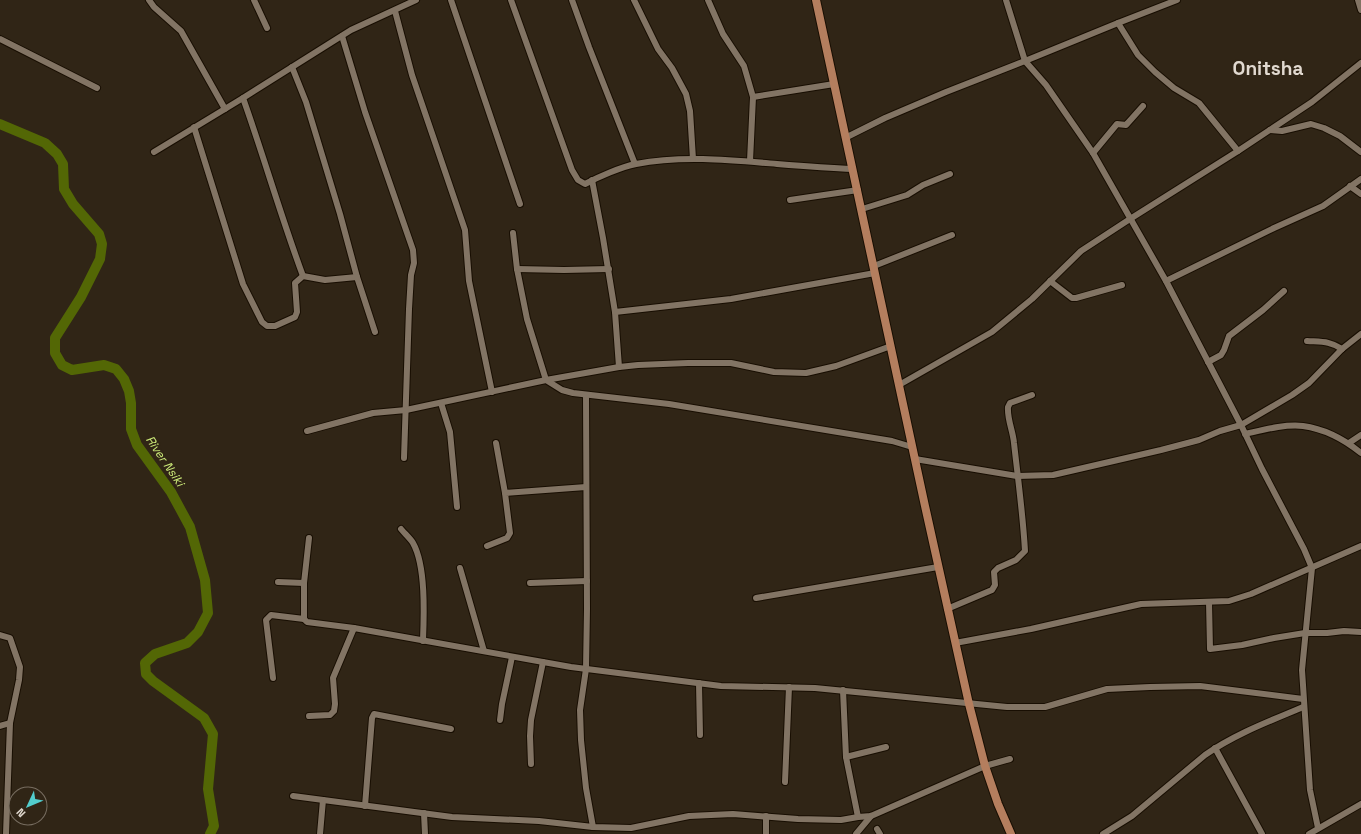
<svg xmlns="http://www.w3.org/2000/svg" width="1361" height="834" font-family="'Space Grotesk',sans-serif">
	<rect width="100%" height="100%" fill="#302516"/>
	<g fill="none" stroke-linecap="round" stroke-linejoin="round">
		<!-- river -->
		<polyline stroke="#536705" stroke-width="10" points="0,124 45,143 57,154 63,164 64,189 73,204 99,234 102,244 100,259 81,297 55,338 55,353 62,365 72,370 104,365 116,369 124,379 129,391 131,403 131,429 137,445 171,492 190,527 205,580 208,613 198,632 187,643 155,654 145,663 146,674 153,681 204,718 213,734 208,789 214,826 210,834"/>
		<!-- minor casing -->
		<g stroke="#180e02" stroke-width="8">
			<g id="minor">
				<polyline points="149,0 154,7 181,31 225,109"/>
				<polyline points="254,0 267,28"/>
				<polyline points="451,0 520,204"/>
				<path d="M511 0 572 170 578 180 585 184C598 177 621 167 636 164 682 155 731 160 777 164 802 166 828 168 853 169"/>
				<polyline points="572,0 589,47 635,164"/>
				<polyline points="634,0 658,49 672,68 686,94 690,111 693,159"/>
				<polyline points="708,0 723,34 744,66 753,97 750,161"/>
				<polyline points="1006,0 1025,61 1046,85 1093,153 1166,281 1241,425 1262,469 1304,549 1312,568 1302,670 1310,790 1318,828"/>
				<polyline points="1358,0 1361,10"/>
				<polyline points="395,11 412,75 465,230 469,281 492,392"/>
				<polyline points="1118,23 1138,55 1155,72 1174,88 1199,103 1238,151"/>
				<polyline points="342,36 365,112 413,250 414,263 411,275 409,309 404,458"/>
				<polyline points="0,39 97,88"/>
				<polyline points="292,67 306,102 340,214 357,277 375,332"/>
				<polyline points="753,97 834,84"/>
				<polyline points="194,127 243,284 262,322 267,326 275,326 295,317 297,312 295,283 303,276 325,280 357,277"/>
				<polyline points="1270,130 1282,131 1311,124 1324,128 1340,136 1361,152"/>
				<polyline points="845,138 885,118 946,92 1025,61 1118,23 1177,0"/>
				<polyline points="154,152 243,98"/>
				<polyline points="1093,153 1117,124 1126,125 1143,106"/>
				<polyline points="592,180 603,238 615,312 619,367"/>
				<polyline points="1350,186 1361,194"/>
				<polyline points="790,200 858,190"/>
				<polyline points="862,209 907,195 923,185 950,174"/>
				<polyline points="513,233 517,269 527,319 546,380 619,367 638,365 688,363 731,363 774,372 806,373 836,366 891,346"/>
				<polyline points="874,266 952,235"/>
				<polyline points="517,269 564,270 609,269"/>
				<path d="M303 276C281 217 264 157 243 98L351 30 416 0"/>
				<polyline points="1050,281 1072,298 1076,298 1122,285"/>
				<polyline points="1166,281 1274,228 1323,206 1361,179"/>
				<polyline points="615,312 731,299 875,273"/>
				<path d="M1307 341C1322 342 1330 341 1342 349"/>
				<polyline points="1208,362 1221,355 1224,350 1229,336 1263,310 1284,291"/>
				<polyline points="899,385 992,332 1032,299 1081,251 1130,219 1238,151 1312,102 1361,63"/>
				<polyline points="586,395 587,609 586,669 580,710 581,740 586,788 593,827"/>
				<polyline points="441,403 450,432 457,507"/>
				<polyline points="307,431 373,413 406,410 546,380 562,390 573,393 669,404 892,441 912,447"/>
				<path d="M1245 434C1263 430 1284 424 1303 426 1325 429 1345 440 1361 453"/>
				<polyline points="496,443 505,493"/>
				<polyline points="1349,443 1361,435"/>
				<polyline points="915,459 1017,476 1053,475 1161,450 1199,440 1220,431 1241,425 1292,395 1309,383 1342,349 1361,334"/>
				<path d="M401 529C405 534 410 538 413 543 426 566 424 615 423 641"/>
				<polyline points="487,546 507,538 510,533 505,493 586,487"/>
				<polyline points="460,568 484,651"/>
				<polyline points="278,582 304,583 309,538"/>
				<polyline points="304,583 304,619 307,622 354,628 571,667 721,686 815,688 1007,707 1045,707 1107,689 1150,687 1200,686 1303,699"/>
				<polyline points="530,583 587,581"/>
				<polyline points="756,598 938,567"/>
				<polyline points="1209,602 1210,649 1242,645 1274,638 1305,633 1327,633 1344,631 1361,632"/>
				<path d="M947 609 992 590 995 585 994 572 998 568 1016 560 1025 551C1023 515 1018 479 1014 443 1013 431 1007 419 1008 407L1010 403 1032 395"/>
				<polyline points="0,635 10,638 20,667 19,680 10,723 6,834"/>
				<polyline points="955,643 1031,629 1141,604 1229,601 1251,594 1361,546"/>
				<polyline points="273,678 266,620 271,615 304,619"/>
				<polyline points="699,683 700,735"/>
				<polyline points="843,690 846,757 858,817"/>
				<polyline points="309,716 330,715 334,711 335,704 333,678 354,628"/>
				<polyline points="500,720 502,704 512,657"/>
				<polyline points="0,726 10,723"/>
				<polyline points="1215,748 1262,834"/>
				<polyline points="846,757 886,747"/>
				<polyline points="531,764 530,736 531,720 543,662"/>
				<polyline points="785,782 789,687"/>
				<polyline points="293,796 452,817 539,821 593,827 631,828 689,816 733,814 798,819 841,820 858,817 871,816 985,766 1010,759"/>
				<polyline points="365,806 372,718 374,714 451,729"/>
				<polyline points="424,813 425,834"/>
				<polyline points="877,829 880,834"/>
				<polyline points="320,834 323,800"/>
				<polyline points="766,834 766,816"/>
				<polyline points="856,834 871,816"/>
				<path d="M1103 834 1132 816 1205 755C1235 734 1270 721 1303 707"/>
				<polyline points="1309,834 1361,804"/>
			</g>
		</g>
		<!-- major casing -->
		<g stroke="#180e02" stroke-width="10">
			<polyline id="major" points="816,0 925,506 969,704 985,766 998,804 1011,834"/>
		</g>
		<!-- minor -->
		<use href="#minor" stroke="#827464" stroke-width="6"/>
		<!-- major -->
		<use href="#major" stroke="#b47e5e" stroke-width="8"/>
	</g>
	<g text-anchor="middle" stroke-width="4" stroke-linejoin="round" paint-order="stroke">
		<!-- water labels -->
		<g font-size="12" font-style="italic" fill="#ccea79" stroke="#302516">
			<text transform="translate(165 461) rotate(56)" y="4">River Nsiki</text>
		</g>
		<!-- town labels -->
		<g font-size="19" font-weight="bold" fill="#e1d9d0" stroke="#302516">
			<text x="1268" y="75">Onitsha</text>
		</g>
	</g>
	<!-- north arrow -->
	<g transform="translate(28 806) rotate(226)"><circle r="19" fill="#302516" stroke="#776d60"/>
	<path d="M0-3L7 15L0 10L-7 15Z" fill="#52cdcd"/>
	<text y="-6" font-size="11" font-weight="bold" text-anchor="middle" fill="#e1d9d0">N</text>
	</g>
</svg>
